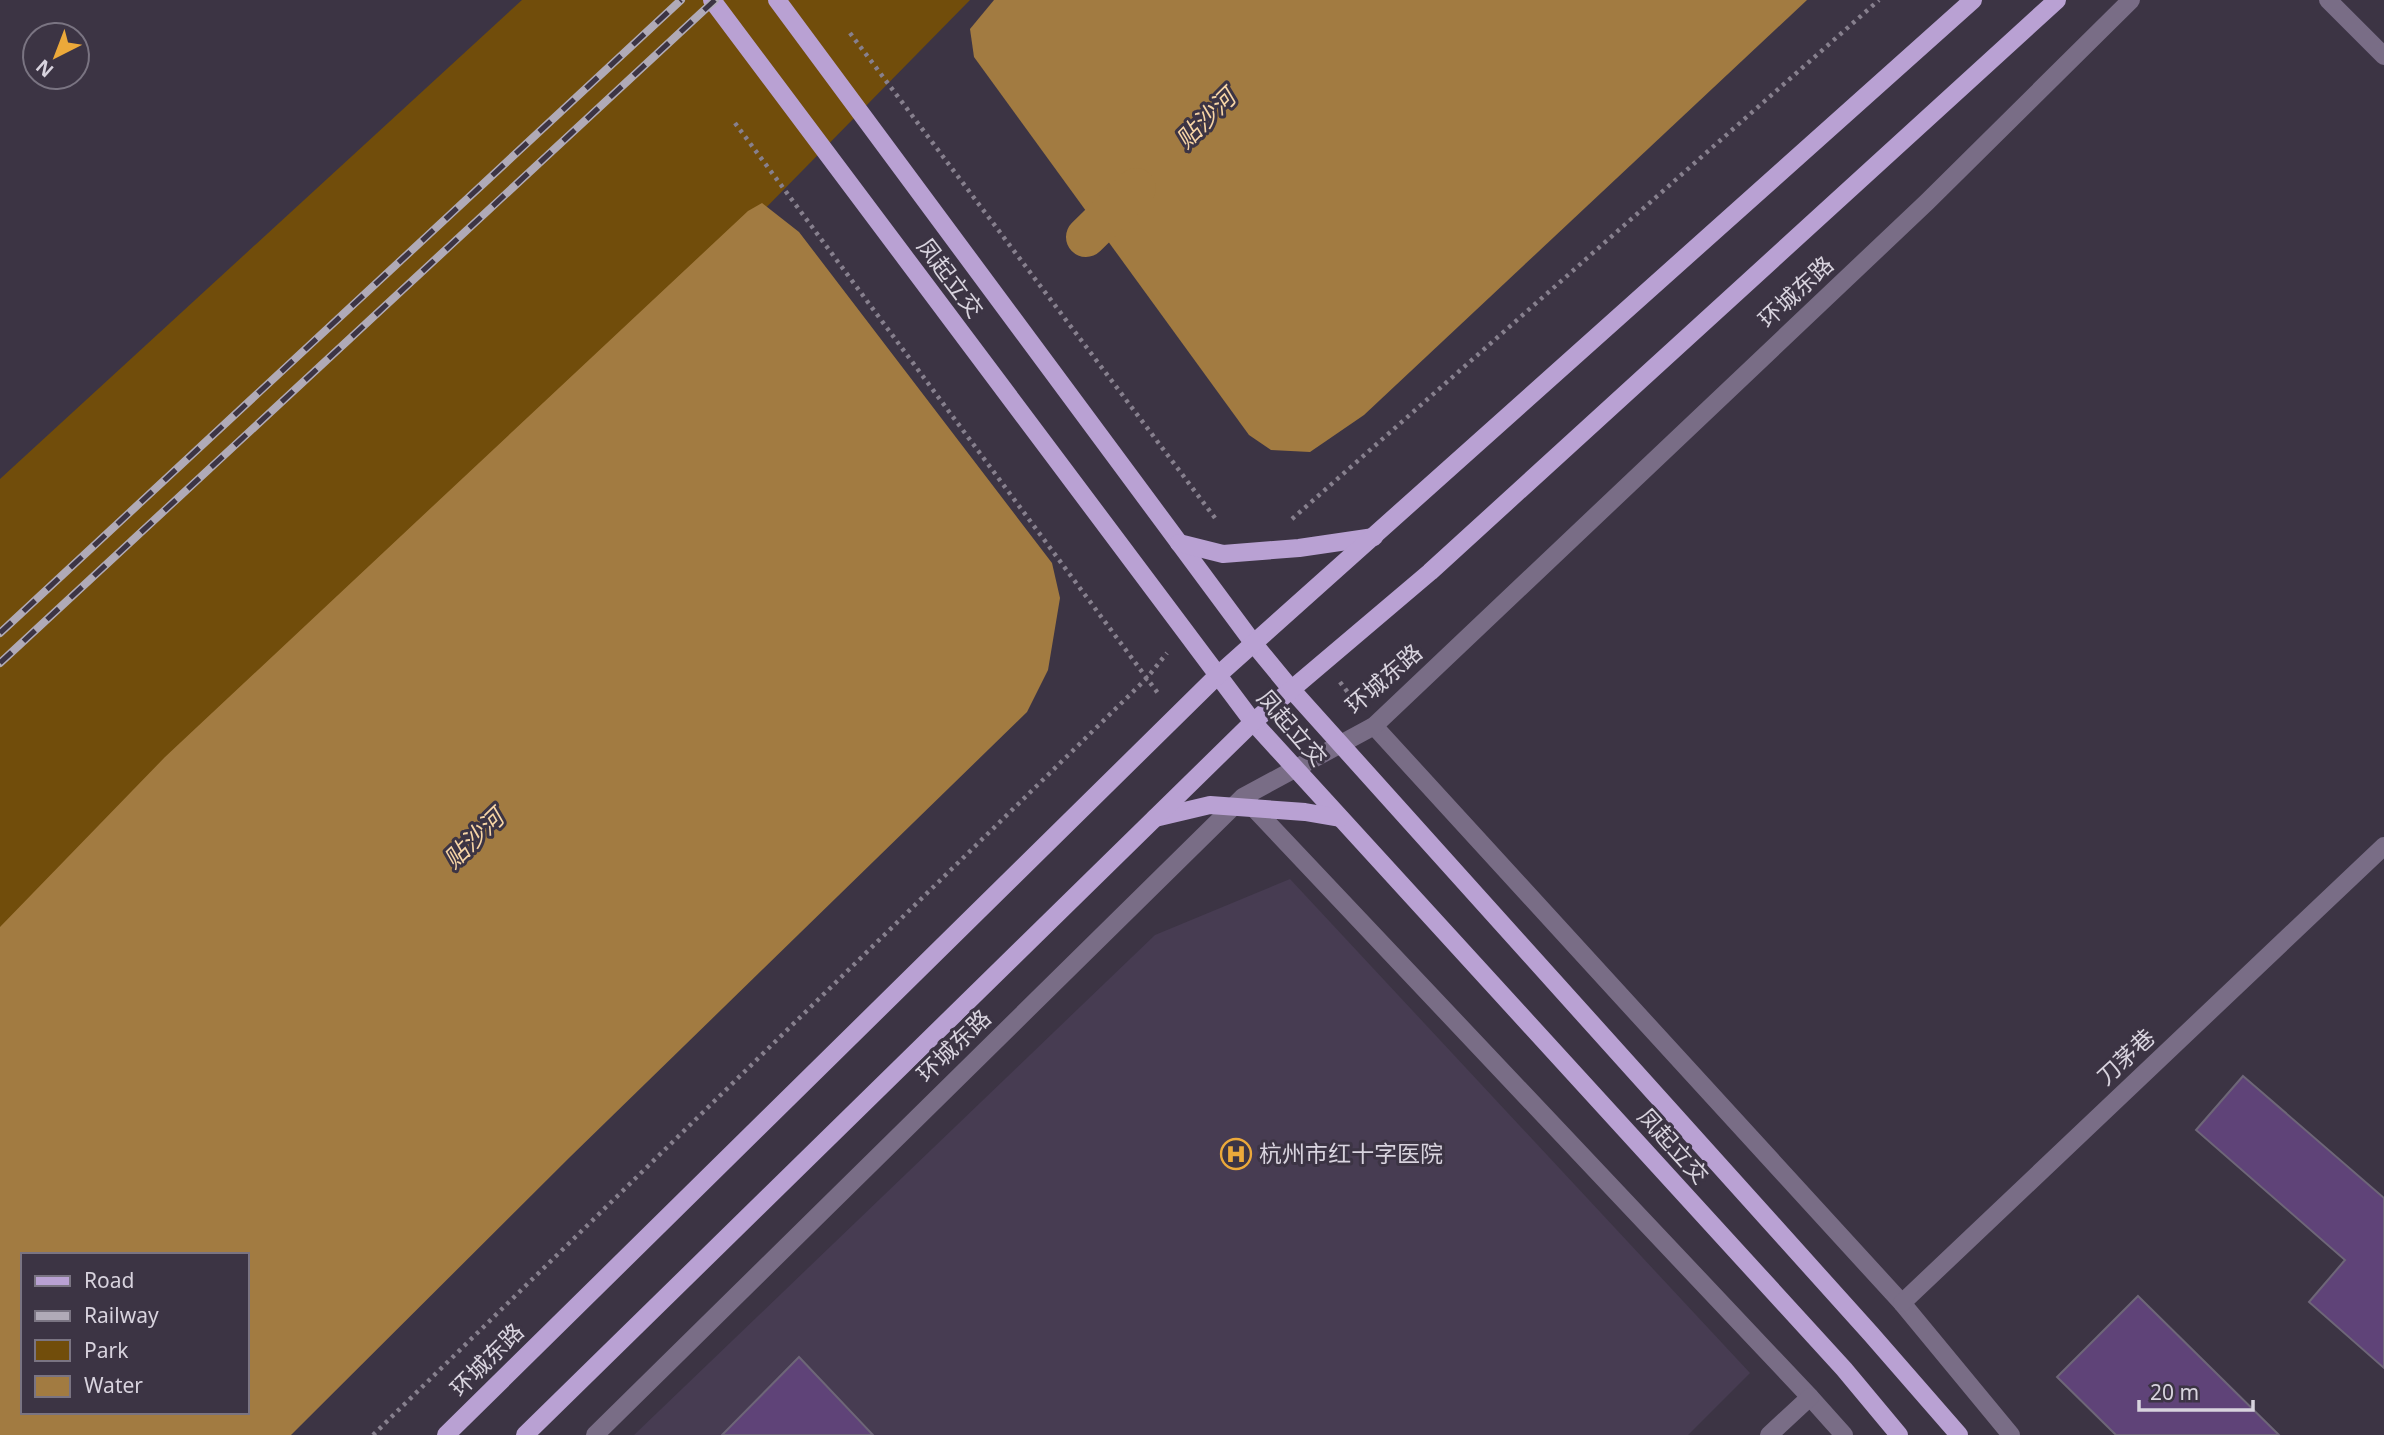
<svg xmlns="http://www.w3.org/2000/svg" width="2384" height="1435" font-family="'Noto Sans','Noto Sans SC',sans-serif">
	<rect width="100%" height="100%" fill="#3c3444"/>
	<!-- built -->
	<polygon fill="#473c52" points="1290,879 1750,1373 1688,1435 634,1435 1155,935"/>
	<!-- green -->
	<polygon fill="#714d0b" points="522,0 970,0 0,987 0,479"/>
	<!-- water -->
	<g fill="#a27b41" fill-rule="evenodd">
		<polygon points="994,0 1807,0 1364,415 1310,452 1271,450 1249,435 974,57 970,29"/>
		<path d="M762 203 799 232 1052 563 1060 598 1048 670 1027 712 570 1157 291 1435H0V927L165 757 748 211ZM23 1255H247V1412H23Z"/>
	</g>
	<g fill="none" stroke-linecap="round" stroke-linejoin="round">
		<!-- canal -->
		<polyline stroke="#a27b41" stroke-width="40" points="1086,237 1136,188"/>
	</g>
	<!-- building -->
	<g fill="#5f4378" stroke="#6e6678" stroke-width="2">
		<polygon points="2243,1076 2384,1198 2384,1368 2309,1302 2345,1260 2196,1130"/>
		<polygon points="2138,1296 2279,1435 2116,1435 2057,1377"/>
		<polygon points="799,1357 873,1435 722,1435"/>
	</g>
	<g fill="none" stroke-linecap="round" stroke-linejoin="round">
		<!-- path -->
		<g stroke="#87808e" stroke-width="4.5" stroke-dasharray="3.5 5" stroke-linecap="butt">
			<polyline points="850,33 1218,522"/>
			<polyline points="735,123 1160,696"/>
			<polyline points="1292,519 1879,0"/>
			<polyline points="1340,682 1356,703"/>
			<polyline points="373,1435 1146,679 1167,653"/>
		</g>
		<!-- minor -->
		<g stroke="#796d86" stroke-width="18">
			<polyline points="2328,0 2384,56"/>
			<polyline points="1374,726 1902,1303 2011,1435"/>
			<polyline points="1248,802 1810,1397 1844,1435"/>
			<polyline points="1902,1303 2384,846"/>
			<polyline points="595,1435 1243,797 1374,726 1927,202 2131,0"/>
			<polyline points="1769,1435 1810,1397"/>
		</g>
		<!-- major -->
		<g stroke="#b9a1d3" stroke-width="18">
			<polyline points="712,0 1253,722 1844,1369 1899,1435"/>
			<polyline points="777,0 1254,644 1291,689 1871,1334 1959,1435"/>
			<polyline points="1179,543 1223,554 1299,548 1374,537"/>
			<polyline points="1155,818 1210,805 1305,812 1340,818"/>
			<polyline points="446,1435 1217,676 1973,0"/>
			<polyline points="525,1435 1253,722 1430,572 2057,0"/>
		</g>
		<!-- rail casing -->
		<g stroke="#b0aab7" stroke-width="8">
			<g id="rail">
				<polyline points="0,633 681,0"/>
				<polyline points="0,663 715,0"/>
			</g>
		</g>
		<!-- rail -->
		<use href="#rail" stroke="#3c3444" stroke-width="5" stroke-dasharray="16" stroke-linecap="butt"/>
	</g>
	<!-- icons -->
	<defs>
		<g id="hospital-ring" transform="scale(1.575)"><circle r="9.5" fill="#3c3444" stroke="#eca93a" stroke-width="1.5"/><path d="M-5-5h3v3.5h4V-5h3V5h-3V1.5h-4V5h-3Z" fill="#eca93a"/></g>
	</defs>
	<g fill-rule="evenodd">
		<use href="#hospital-ring" x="1236" y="1154"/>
	</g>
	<g text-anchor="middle" stroke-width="6" stroke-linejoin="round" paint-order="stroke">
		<!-- street labels -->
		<g font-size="23" fill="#d8d3de" stroke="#3c3444">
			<text transform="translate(950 278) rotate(53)" y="8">凤起立交</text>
			<text transform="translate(1796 292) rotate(-43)" y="8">环城东路</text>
			<text transform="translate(1384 679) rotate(-41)" y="8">环城东路</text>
			<text transform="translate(1292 728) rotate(49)" y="8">凤起立交</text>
			<text transform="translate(954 1046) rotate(-44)" y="8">环城东路</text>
			<text transform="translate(2126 1057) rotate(-43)" y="8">刀茅巷</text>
			<text transform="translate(1673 1146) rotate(48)" y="8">凤起立交</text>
			<text transform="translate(487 1360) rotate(-45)" y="8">环城东路</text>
		</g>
		<!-- poi labels -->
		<g font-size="23" fill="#d8d3de" stroke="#3c3444" text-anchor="start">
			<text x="1259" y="1162">杭州市红十字医院</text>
		</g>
		<!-- water labels -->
		<g font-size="24" font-style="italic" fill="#f7d5a6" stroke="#3c3444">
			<text transform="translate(1206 119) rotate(-45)" y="8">贴沙河</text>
			<text transform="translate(474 839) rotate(-44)" y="8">贴沙河</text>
		</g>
	</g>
	<!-- legend -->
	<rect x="21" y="1253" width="228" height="161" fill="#3c3444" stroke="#7a7482" stroke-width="2"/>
	<rect x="35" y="1276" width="35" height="10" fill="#b9a1d3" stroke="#7a7482" stroke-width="2"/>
	<text x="84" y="1288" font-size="21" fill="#d8d3de">Road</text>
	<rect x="35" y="1311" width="35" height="10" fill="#b0aab7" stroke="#7a7482" stroke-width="2"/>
	<text x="84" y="1323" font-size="21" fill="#d8d3de">Railway</text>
	<rect x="35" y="1340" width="35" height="21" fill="#714d0b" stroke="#7a7482" stroke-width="2"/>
	<text x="84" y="1358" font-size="21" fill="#d8d3de">Park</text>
	<rect x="35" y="1376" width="35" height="21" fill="#a27b41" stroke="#7a7482" stroke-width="2"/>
	<text x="84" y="1393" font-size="21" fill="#d8d3de">Water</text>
	<!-- north arrow -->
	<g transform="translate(56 56) rotate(222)"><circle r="33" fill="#3c3444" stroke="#7a7482" stroke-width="2"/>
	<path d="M0-5L12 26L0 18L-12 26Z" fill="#eca93a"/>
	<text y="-10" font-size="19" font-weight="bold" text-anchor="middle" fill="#d8d3de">N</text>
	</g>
	<!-- scale -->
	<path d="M2139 1400v10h114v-10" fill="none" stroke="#d8d3de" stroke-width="3.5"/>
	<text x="2150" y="1400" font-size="21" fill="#d8d3de" stroke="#3c3444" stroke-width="5" paint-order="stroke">20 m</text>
</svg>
